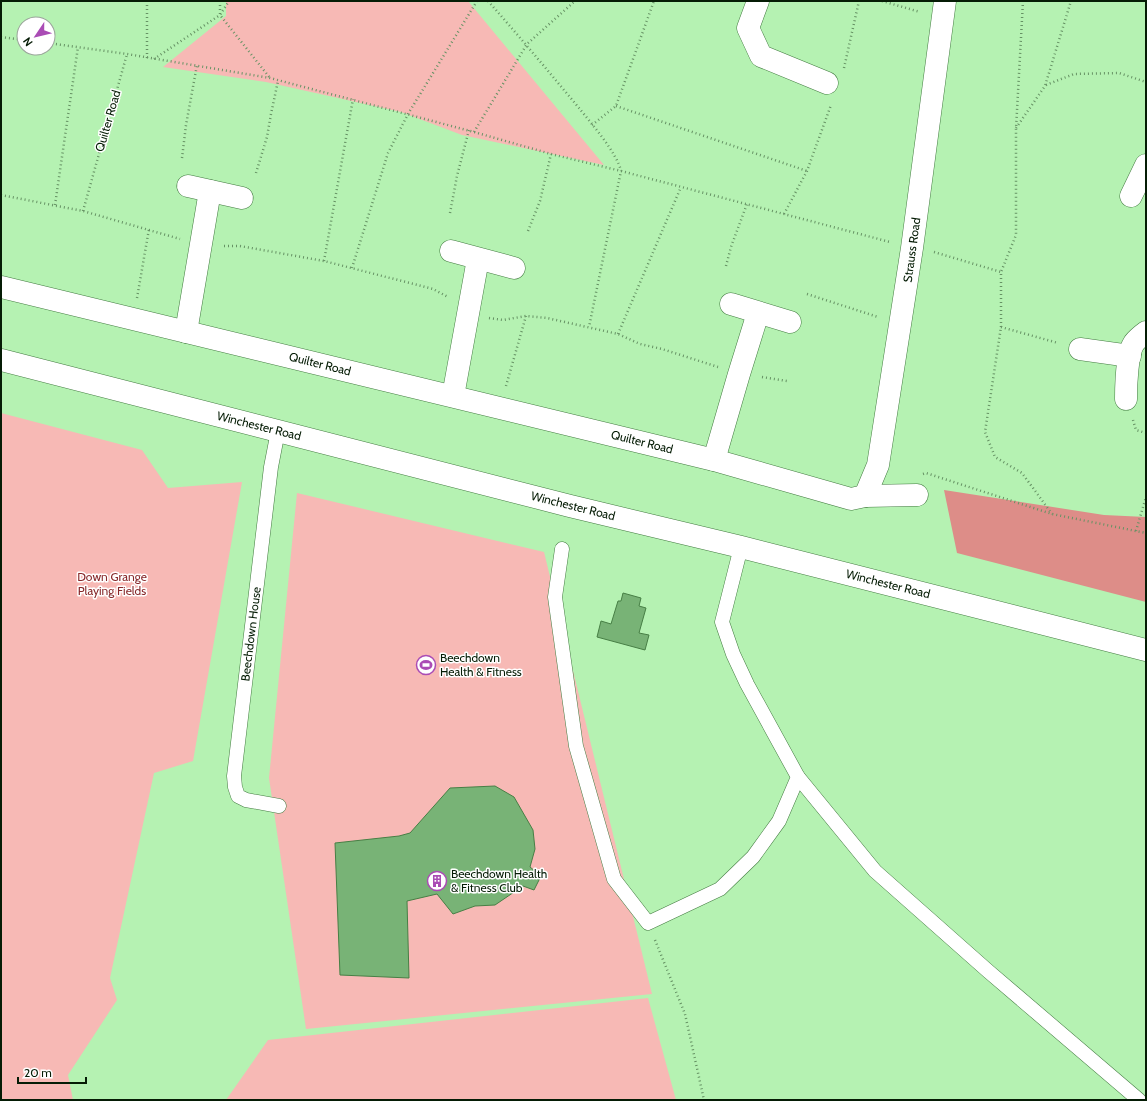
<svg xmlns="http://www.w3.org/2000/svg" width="1147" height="1101" font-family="Cabin,sans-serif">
	<rect width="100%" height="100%" fill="#b5f2b2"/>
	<!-- green -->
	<g fill="#f7b9b5">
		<polygon points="226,1 468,1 604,165 462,135 401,112 266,82 163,67 226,16"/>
		<polygon points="1,413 142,450 168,488 242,482 193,761 154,773 110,978 117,1000 68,1075 73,1100 1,1100"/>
		<polygon points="297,493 544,552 652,994 306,1029 269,778"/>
		<polygon points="648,998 676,1100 226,1100 268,1040"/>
	</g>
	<!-- forest -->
	<polygon fill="#dd8d88" points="944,490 1104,515 1146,517 1146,602 957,553"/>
	<!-- building -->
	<g fill="#78b376" stroke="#477f45">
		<polygon points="623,593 641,598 639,606 646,608 639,633 649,635 645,650 597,637 601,621 611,624 618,601 621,601"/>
		<polygon points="495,786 514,797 533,830 535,849 530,867 541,876 534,890 523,886 495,905 475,906 453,914 437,894 407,901 409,978 340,975 335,843 399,836 410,833 450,788"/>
	</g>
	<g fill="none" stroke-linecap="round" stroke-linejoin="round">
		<!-- service casing -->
		<g stroke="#437b41" stroke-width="15">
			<g id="service">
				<polyline points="278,431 271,467 234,776 235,787 238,796 246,800 279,806"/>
				<polyline points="562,549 555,597 576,746 614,879 648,923 720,889 753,857 779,821 798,777 747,684 733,654 722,622 741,547"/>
				<polyline points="798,777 875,871 988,971 1139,1100"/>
			</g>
		</g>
		<!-- minor casing -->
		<g stroke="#437b41" stroke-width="23">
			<g id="minor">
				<polyline points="758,1 748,28 761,56 827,83"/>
				<polyline points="188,186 242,198"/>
				<polyline points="1131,196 1146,165"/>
				<polyline points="451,251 514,268"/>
				<polyline points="1,287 714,460 851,499 865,496 917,495"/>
				<polyline points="731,304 790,322"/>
				<polyline points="186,332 210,191"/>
				<polyline points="1080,349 1130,356"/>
				<polyline points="453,396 478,259"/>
				<path d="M1126 399C1126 386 1127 353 1134 343 1137 339 1142 335 1146 332"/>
				<polyline points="714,460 739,374 758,313"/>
				<polyline points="865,496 878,465 912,248 945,1"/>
			</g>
		</g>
		<!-- primary casing -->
		<g stroke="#437b41" stroke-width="23">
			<polyline id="primary" points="1,360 570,506 741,547 1146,650"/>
		</g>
		<!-- path -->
		<g stroke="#669264" stroke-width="2.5" stroke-dasharray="1 3" stroke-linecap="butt">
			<polyline points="147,1 147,58"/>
			<polyline points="220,1 220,15 270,78"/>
			<path d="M488 1C519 36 549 72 579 108 591 123 617 153 621 171L589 327"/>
			<polyline points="882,1 920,12"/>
			<polyline points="1023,1 1016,129 1016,235 1001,272 1001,327 985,432 995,457 1022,473 1052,514"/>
			<polyline points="1,37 24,40"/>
			<polyline points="48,43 127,54 270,78 474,132 551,154 621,171 890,242"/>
			<polyline points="154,59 220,15 229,1"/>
			<polyline points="844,68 859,1"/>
			<polyline points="1046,85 1074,74 1119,73 1146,82"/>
			<polyline points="616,106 807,171"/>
			<polyline points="592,125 616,106 654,1"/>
			<polyline points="1016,128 1045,86 1071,1"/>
			<polyline points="474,132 527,44 575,1"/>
			<polyline points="182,158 186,125 197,65"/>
			<polyline points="256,173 267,137 271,114 278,81"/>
			<polyline points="1,195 83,211 180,239"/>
			<polyline points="55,205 78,47"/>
			<polyline points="83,211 127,54"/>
			<polyline points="450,213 457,176 469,130"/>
			<polyline points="784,214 807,171 831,105"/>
			<polyline points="528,231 540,201 551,154"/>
			<polyline points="224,246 240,246 324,261 433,289 448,297"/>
			<polyline points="934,252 1001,272"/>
			<polyline points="324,261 353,99"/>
			<polyline points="726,266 731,247 747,204"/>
			<polyline points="352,268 388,153 408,114 477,1"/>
			<polyline points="807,294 878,317"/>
			<polyline points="137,298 149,229"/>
			<polyline points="489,318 503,320 526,316 547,318 618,334 640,344 662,349 718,367"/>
			<polyline points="1001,327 1058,343"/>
			<polyline points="618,334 681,187"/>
			<polyline points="762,377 787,381"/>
			<polyline points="506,386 526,316"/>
			<polyline points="1133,420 1136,430 1146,433"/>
			<polyline points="923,474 926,473 1052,514 1146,533"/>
			<polyline points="1136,531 1146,497"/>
			<polyline points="655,940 685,1014 704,1100"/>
		</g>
		<!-- service -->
		<use href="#service" stroke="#fff" stroke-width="14"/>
		<!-- minor -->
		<use href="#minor" stroke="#fff" stroke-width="22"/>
		<!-- primary -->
		<use href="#primary" stroke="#fff" stroke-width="22"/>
	</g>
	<!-- icons -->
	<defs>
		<g id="stadium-ring" transform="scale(1)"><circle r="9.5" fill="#fff" stroke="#aa4cb5" stroke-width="1.5"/><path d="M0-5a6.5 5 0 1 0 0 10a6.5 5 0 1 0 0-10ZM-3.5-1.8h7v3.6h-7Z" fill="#aa4cb5"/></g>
		<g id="building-ring" transform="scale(1)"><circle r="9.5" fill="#fff" stroke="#aa4cb5" stroke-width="1.5"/><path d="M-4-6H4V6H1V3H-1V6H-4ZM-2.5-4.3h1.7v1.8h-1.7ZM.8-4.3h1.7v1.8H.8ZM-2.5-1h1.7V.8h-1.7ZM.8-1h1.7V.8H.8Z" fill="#aa4cb5"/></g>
	</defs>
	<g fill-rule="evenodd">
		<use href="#stadium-ring" x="426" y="665"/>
		<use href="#building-ring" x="437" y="881"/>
	</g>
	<g text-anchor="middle" stroke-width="3" stroke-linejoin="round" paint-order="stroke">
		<!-- street labels -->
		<g font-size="12" fill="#051c05" stroke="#fff">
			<text transform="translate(108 121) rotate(-74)" y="4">Quilter Road</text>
			<text transform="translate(912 250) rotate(-82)" y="4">Strauss Road</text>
			<text transform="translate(320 364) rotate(14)" y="4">Quilter Road</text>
			<text transform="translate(259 426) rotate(14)" y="4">Winchester Road</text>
			<text transform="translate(642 442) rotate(14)" y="4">Quilter Road</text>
			<text transform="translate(573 506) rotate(14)" y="4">Winchester Road</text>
			<text transform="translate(888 584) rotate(14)" y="4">Winchester Road</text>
			<text transform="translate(251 634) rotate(-83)" y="4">Beechdown House</text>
		</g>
		<!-- park labels -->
		<g font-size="12" fill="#86282a" stroke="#fff">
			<text x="112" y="581">Down Grange<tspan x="112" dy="14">Playing Fields</tspan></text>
		</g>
		<!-- poi labels -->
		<g font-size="12" fill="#051c05" stroke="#fff" text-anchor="start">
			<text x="440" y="662">Beechdown<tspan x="440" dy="14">Health &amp; Fitness</tspan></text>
			<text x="451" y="878">Beechdown Health<tspan x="451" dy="14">&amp; Fitness Club</tspan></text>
		</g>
	</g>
	<!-- border -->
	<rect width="1147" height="1101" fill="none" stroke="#051c05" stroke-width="4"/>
	<!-- north arrow -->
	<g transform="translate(36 36) rotate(235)"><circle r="19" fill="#ffffff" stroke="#9ba49b"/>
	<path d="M0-3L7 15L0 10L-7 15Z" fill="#aa4cb5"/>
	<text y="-6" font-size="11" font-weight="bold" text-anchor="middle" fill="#051c05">N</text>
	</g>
	<!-- scale -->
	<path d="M18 1077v6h68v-6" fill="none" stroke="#051c05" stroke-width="2"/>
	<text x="24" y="1077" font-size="12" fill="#051c05" stroke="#ffffff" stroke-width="3" paint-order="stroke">20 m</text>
</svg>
